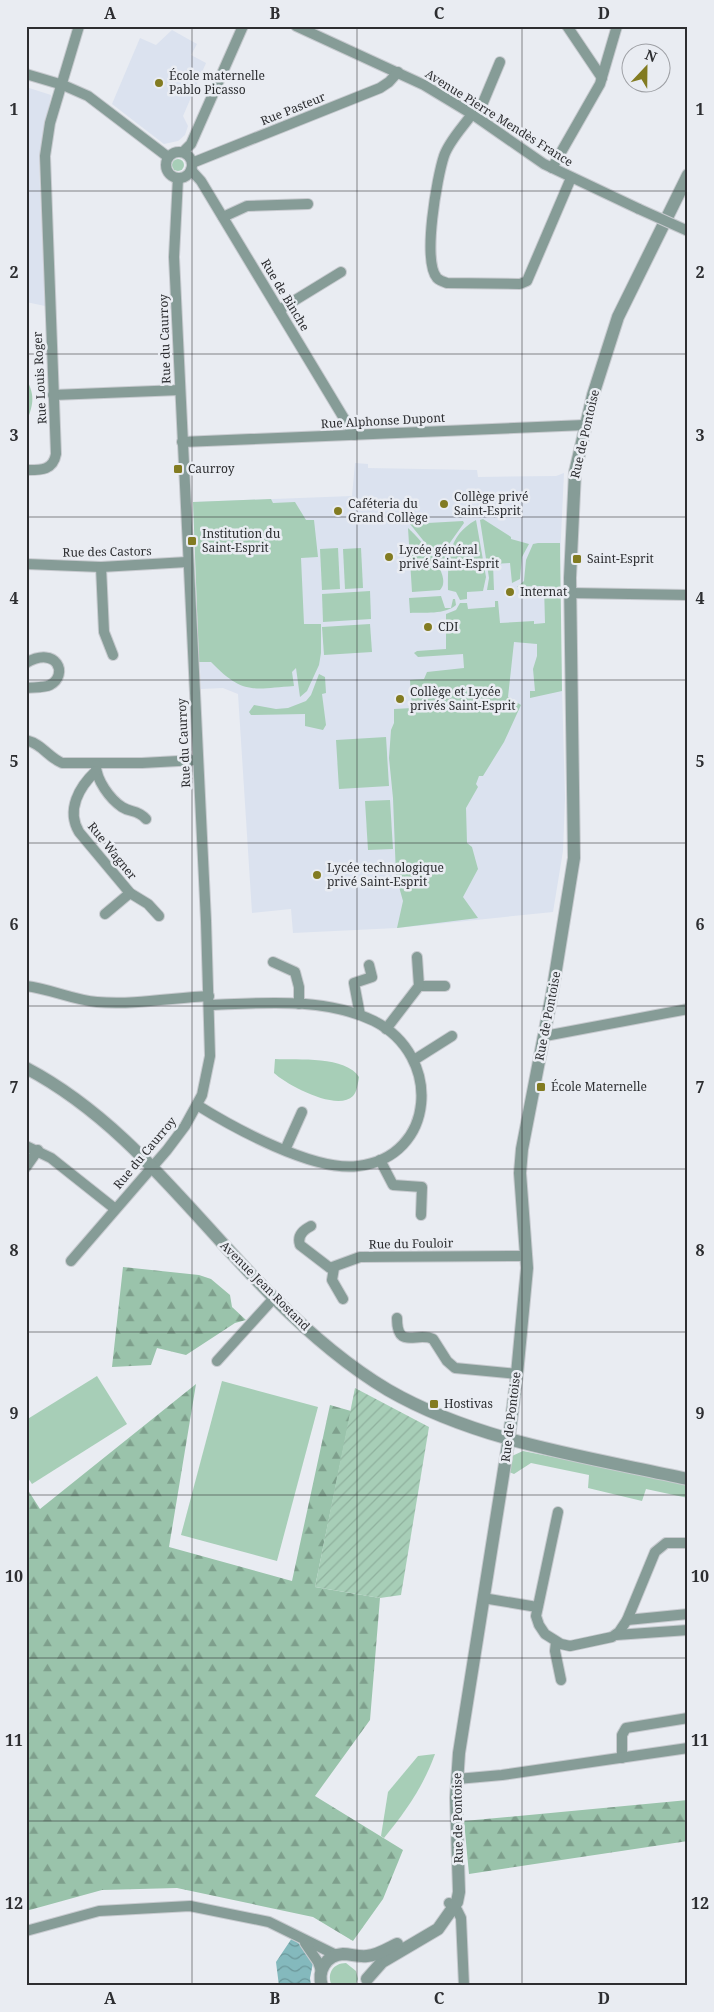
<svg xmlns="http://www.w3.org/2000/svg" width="714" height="2012" font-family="'Noto Serif',serif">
	<defs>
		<pattern id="forest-firs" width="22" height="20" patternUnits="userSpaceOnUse" patternTransform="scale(1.25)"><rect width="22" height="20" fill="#9ac3ab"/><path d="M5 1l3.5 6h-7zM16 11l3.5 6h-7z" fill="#7e9f8c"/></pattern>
		<pattern id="garden-furrows" width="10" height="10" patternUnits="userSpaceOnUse" patternTransform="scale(1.25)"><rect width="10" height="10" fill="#a7ceb7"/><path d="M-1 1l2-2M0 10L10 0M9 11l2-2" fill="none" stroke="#90b19e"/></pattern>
		<pattern id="water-waves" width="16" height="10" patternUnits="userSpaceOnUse" patternTransform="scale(1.25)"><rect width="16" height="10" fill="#84b9bd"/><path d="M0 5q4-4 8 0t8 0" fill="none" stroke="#6c979a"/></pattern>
	</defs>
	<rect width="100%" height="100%" fill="#e9ecf2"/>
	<!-- built -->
	<g fill="#dbe2ef">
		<polygon points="172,30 197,44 191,55 206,63 183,116 188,126 185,135 178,141 164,144 112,104 140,38 156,45"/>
		<polygon points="26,87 51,95 39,165 45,306 26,302"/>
		<polygon points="355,463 368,464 368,468 477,470 478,477 556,476 564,473 559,579 565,798 563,851 553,912 397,928 293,933 291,909 252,913 238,694 223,688 201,689 193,502 352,496"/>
	</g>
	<!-- green -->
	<g fill="#a7ceb7">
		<circle cx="178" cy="165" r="6"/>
		<path d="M26 378C36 397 33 405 26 424Z"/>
		<path d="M271 499 273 503 295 502 306 520H314L318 557 301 558 304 624H321V653L319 665 307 691 300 697 296 668 292 672 294 686C252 689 243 695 211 662H199L193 502Z"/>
		<polygon points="483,519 511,537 511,539 529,544 522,557 520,579 512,583 510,563 493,564 494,590 487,590 489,578 480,520"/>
		<path d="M476 520 486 577 483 591 467 592V599L460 600 456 592 448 590C448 561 447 536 476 520Z"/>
		<polygon points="463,521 464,523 449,544 443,565 410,524"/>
		<path d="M408 528C419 538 454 576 440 590L412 592Z"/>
		<polygon points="538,543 560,543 562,691 530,698 530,691 535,691 533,669 537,656 537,644 514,642 508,697 521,705 504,742 483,776 479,776 476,784 478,787 466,808 467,843 472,847 478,869 463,897 478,918 397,928 403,901 396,876 393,798 389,758 391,730 394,723 394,709 412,708 410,680 424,679 427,672 464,668 463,654 418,657 414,653 417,651 446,649 446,614 456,610 460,603 467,603 468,609 495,607 495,601 498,601 500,623 534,621 534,624 545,623 544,586 517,587 524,581 526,560 533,544"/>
		<polygon points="338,548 340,589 322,590 320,549"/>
		<polygon points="361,548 363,588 345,589 343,549"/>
		<polygon points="370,591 371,619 323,622 322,594"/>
		<path d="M441 596 445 608H451L453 599H455L456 605C445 615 424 612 410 613L409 598Z"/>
		<polygon points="370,624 372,652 324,655 322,627"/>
		<polygon points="319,674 325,677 326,693 322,694 326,725 323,730 305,726 305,714 251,715 249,712 254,705 276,709 288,708 306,701 311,695"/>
		<polygon points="386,737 389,786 339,789 336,740"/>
		<polygon points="390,800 393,849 368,850 365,801"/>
		<path d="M275 1059C298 1060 346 1056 359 1077 358 1083 357 1092 353 1096 337 1112 287 1085 274 1073Z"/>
		<polygon points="97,1376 127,1424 32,1484 26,1475 26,1420"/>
		<polygon points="222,1381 318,1407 277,1561 181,1535"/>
		<polygon points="523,1451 688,1484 688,1498 646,1489 642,1501 588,1488 589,1475 531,1463 514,1474 509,1472 512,1456"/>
		<path d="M435 1754C423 1787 406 1811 384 1838L381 1836 388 1792 418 1756Z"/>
		<path d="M346 1963 356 1971 358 1979 355 1986H332C326 1974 333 1963 346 1963Z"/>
	</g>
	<!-- forest -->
	<g fill="url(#forest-firs)">
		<polygon points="123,1267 199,1275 211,1279 230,1295 232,1307 246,1320 235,1323 186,1355 157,1348 151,1365 112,1367"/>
		<polygon points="196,1384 169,1547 292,1581 330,1405 351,1411 315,1587 380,1598 370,1720 315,1796 403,1850 383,1899 353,1941 313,1917 177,1888 102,1890 26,1911 26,1487 40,1509"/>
		<polygon points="688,1800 688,1841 469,1874 464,1821"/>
	</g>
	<!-- garden -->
	<polygon fill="url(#garden-furrows)" points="355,1388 429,1427 401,1595 380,1598 315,1587"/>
	<!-- water -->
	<polygon fill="url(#water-waves)" points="292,1938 303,1947 313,1963 310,1978 311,1986 279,1986 276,1962"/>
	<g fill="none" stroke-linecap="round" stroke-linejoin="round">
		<!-- minor casing -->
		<g stroke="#c7cacf" stroke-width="12">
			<g id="minor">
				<polyline points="296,26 424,85 472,114 544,164 639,209"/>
				<polyline points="567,26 602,78"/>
				<polyline points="26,74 63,85 88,96 168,157"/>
				<path d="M472 114C463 127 449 141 444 156 437 177 422 261 437 278 440 281 444 282 447 283L520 284 527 281 571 178"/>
				<polyline points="477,117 500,62"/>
				<circle cx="179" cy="165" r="13"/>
				<polyline points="183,152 191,144 243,26"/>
				<polyline points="192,163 380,88 389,82 398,72"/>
				<polyline points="552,168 600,84 617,26"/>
				<polyline points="191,170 201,181 354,435"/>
				<polyline points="223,217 247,206 308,204"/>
				<polyline points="279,310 341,272"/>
				<polyline points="53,395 180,390"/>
				<polyline points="182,442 585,425"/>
				<path d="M26 470C40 470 53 471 56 454L45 156 50 123 79 26"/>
				<polyline points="26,564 101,567 187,562"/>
				<polyline points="101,567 104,632 113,655"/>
				<polyline points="570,593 688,595"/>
				<path d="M26 663C57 645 69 675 50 685 44 688 33 687 26 688"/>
				<path d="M26 740C42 744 48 757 62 763H142L197 760"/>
				<path d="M96 765C96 780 110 799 122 807 131 813 137 809 146 819"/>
				<path d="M96 771C79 787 66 810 79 832L130 893 148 904 159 916"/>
				<polyline points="105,914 130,893"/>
				<polyline points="273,962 295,972 299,987 299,1004"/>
				<path d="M26 986C51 989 73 1000 97 1002 134 1005 172 998 209 996"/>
				<polyline points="419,986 445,986"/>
				<polyline points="360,1015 354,983 372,977 369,965"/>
				<polyline points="386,1029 419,986 417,957"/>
				<polyline points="545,1036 688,1009"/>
				<polyline points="414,1060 452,1036"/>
				<path d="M197 1105C234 1128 314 1172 358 1166 436 1157 443 1056 374 1021 324 997 263 1003 209 1005"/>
				<polyline points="26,1146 51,1158 114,1208"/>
				<polyline points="285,1150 302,1112"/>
				<polyline points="380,1160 393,1185 422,1187 421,1215"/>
				<polyline points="26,1167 38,1150"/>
				<path d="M311 1226C303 1230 297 1236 300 1245L330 1268 360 1257 527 1256"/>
				<polyline points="71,1261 167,1150 185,1126 202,1095 210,1056 206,921 174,257 178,178"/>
				<polyline points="334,1268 332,1280 343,1299"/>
				<path d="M397 1318C397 1351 417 1331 433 1339L447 1361 455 1368 517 1374"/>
				<polyline points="217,1361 274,1298"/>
				<polyline points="558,1512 536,1616 539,1625 545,1634 561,1644 570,1646 612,1637 619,1632 627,1620 655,1552 666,1543 688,1543"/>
				<polyline points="483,1598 537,1607"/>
				<polyline points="627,1620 688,1614"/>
				<polyline points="616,1635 688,1630"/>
				<polyline points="556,1642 555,1651 561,1680"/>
				<polyline points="622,1758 622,1735 626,1728 688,1718"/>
				<polyline points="457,1779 502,1775 688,1748"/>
				<polyline points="449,1903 457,1910 461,1918 464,1986"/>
				<polyline points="26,1931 99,1911 190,1906 269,1922 336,1955"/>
				<polyline points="305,1943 318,1962 321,1971"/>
			</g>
		</g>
		<!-- tertiary casing -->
		<g stroke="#c7cacf" stroke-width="14">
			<g id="tertiary">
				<path d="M26 1068C127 1121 194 1218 273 1297 307 1331 346 1365 388 1390 478 1442 588 1457 688 1479"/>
				<polyline points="367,1979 382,1962 438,1929 457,1902 459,1892 456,1798 459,1753 509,1438 517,1374 527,1268 520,1173 522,1149 552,994 574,858 570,578 575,472 593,395 618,317 688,175"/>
				<path d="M322 1986C317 1971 326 1955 343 1954 351 1954 358 1957 367 1956 378 1955 387 1949 397 1944"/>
			</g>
		</g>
		<!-- minor -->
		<use href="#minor" stroke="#869c97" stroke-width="10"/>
		<!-- tertiary -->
		<use href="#tertiary" stroke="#869c97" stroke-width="12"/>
		<!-- minor-bridge casing -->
		<g stroke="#c7cacf" stroke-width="12" stroke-linecap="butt">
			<polyline id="minor-bridge" points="639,209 688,231"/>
		</g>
		<!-- minor-bridge -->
		<use href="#minor-bridge" stroke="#869c97" stroke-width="10"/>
	</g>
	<!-- grid -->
	<path fill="none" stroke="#2d2e31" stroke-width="1" stroke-opacity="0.55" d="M192 26V1986M357 26V1986M522 26V1986M26 191H688M26 354H688M26 517H688M26 680H688M26 843H688M26 1006H688M26 1169H688M26 1332H688M26 1495H688M26 1658H688M26 1821H688"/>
	<!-- markers -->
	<g fill="#827b21" stroke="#e9ecf2" stroke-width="2">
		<circle cx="159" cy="83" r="5"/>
		<rect x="173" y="464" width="10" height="10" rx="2.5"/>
		<circle cx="444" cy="504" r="5"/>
		<circle cx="338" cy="511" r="5"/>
		<rect x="187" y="536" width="10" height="10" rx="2.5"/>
		<circle cx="389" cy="557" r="5"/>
		<rect x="572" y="554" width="10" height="10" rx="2.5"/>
		<circle cx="510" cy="592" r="5"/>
		<circle cx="428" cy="627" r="5"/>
		<circle cx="400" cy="699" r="5"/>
		<circle cx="317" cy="875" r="5"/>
		<rect x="536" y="1082" width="10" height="10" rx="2.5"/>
		<rect x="429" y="1399" width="10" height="10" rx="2.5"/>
	</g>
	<g text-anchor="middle" stroke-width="5" stroke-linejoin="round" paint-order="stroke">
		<!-- poi labels -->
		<g font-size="12" fill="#2d2e31" stroke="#e9ecf2" text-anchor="start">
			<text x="169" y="80">École maternelle<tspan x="169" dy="14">Pablo Picasso</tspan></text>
			<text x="188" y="473">Caurroy</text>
			<text x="454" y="501">Collège privé<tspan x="454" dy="14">Saint-Esprit</tspan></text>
			<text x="348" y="508">Caféteria du<tspan x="348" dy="14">Grand Collège</tspan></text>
			<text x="202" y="538">Institution du<tspan x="202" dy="14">Saint-Esprit</tspan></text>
			<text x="399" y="554">Lycée général<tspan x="399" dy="14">privé Saint-Esprit</tspan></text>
			<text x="587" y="563">Saint-Esprit</text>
			<text x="520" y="596">Internat</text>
			<text x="438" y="631">CDI</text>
			<text x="410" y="696">Collège et Lycée<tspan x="410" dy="14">privés Saint-Esprit</tspan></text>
			<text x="327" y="872">Lycée technologique<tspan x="327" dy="14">privé Saint-Esprit</tspan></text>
			<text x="551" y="1091">École Maternelle</text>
			<text x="444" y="1408">Hostivas</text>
		</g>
		<!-- street labels -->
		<g font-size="12" fill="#2d2e31" stroke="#e9ecf2">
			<text transform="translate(293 109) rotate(-22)" y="4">Rue Pasteur</text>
			<text transform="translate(499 118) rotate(32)" y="4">Avenue Pierre Mendès France</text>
			<text transform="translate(285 295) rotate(59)" y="4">Rue de Binche</text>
			<text transform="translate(165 339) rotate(-92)" y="4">Rue du Caurroy</text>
			<text transform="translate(40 378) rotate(-93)" y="4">Rue Louis Roger</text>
			<text transform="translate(383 421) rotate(-3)" y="4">Rue Alphonse Dupont</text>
			<text transform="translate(585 434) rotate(-77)" y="4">Rue de Pontoise</text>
			<text transform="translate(107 552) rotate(-1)" y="4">Rue des Castors</text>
			<text transform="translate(184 743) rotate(-93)" y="4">Rue du Caurroy</text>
			<text transform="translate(112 851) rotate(51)" y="4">Rue Wagner</text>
			<text transform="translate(548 1016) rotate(-79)" y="4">Rue de Pontoise</text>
			<text transform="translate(145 1153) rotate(-50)" y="4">Rue du Caurroy</text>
			<text transform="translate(411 1244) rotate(-1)" y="4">Rue du Fouloir</text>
			<text transform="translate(265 1286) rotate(45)" y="4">Avenue Jean Rostand</text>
			<text transform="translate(511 1417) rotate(-83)" y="4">Rue de Pontoise</text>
			<text transform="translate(458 1818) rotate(-91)" y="4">Rue de Pontoise</text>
		</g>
	</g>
	<!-- border -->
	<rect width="714" height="2012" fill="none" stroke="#e9ecf2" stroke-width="55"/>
	<!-- north arrow -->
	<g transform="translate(646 68) rotate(22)"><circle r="24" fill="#e9ecf2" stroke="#9ea0a5"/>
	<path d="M0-4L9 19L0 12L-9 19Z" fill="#827b21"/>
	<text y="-8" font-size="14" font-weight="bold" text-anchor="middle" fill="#2d2e31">N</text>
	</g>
	<rect x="28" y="28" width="658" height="1956" fill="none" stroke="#2d2e31" stroke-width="2"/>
	<g font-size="16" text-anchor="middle" font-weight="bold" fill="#2d2e31">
		<text x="110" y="19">A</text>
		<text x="275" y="19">B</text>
		<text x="439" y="19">C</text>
		<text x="604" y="19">D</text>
		<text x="14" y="115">1</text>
		<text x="700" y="115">1</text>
		<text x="14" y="278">2</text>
		<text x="700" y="278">2</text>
		<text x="14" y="441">3</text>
		<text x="700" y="441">3</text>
		<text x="14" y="604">4</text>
		<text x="700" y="604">4</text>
		<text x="14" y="767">5</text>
		<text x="700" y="767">5</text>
		<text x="14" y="930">6</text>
		<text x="700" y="930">6</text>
		<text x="14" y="1093">7</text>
		<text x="700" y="1093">7</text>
		<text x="14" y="1256">8</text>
		<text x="700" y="1256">8</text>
		<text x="14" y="1419">9</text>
		<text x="700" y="1419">9</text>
		<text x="14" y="1582">10</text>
		<text x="700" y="1582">10</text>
		<text x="14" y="1746">11</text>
		<text x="700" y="1746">11</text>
		<text x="14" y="1909">12</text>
		<text x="700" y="1909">12</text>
		<text x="110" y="2004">A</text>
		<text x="275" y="2004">B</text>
		<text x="439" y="2004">C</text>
		<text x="604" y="2004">D</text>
	</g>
</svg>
